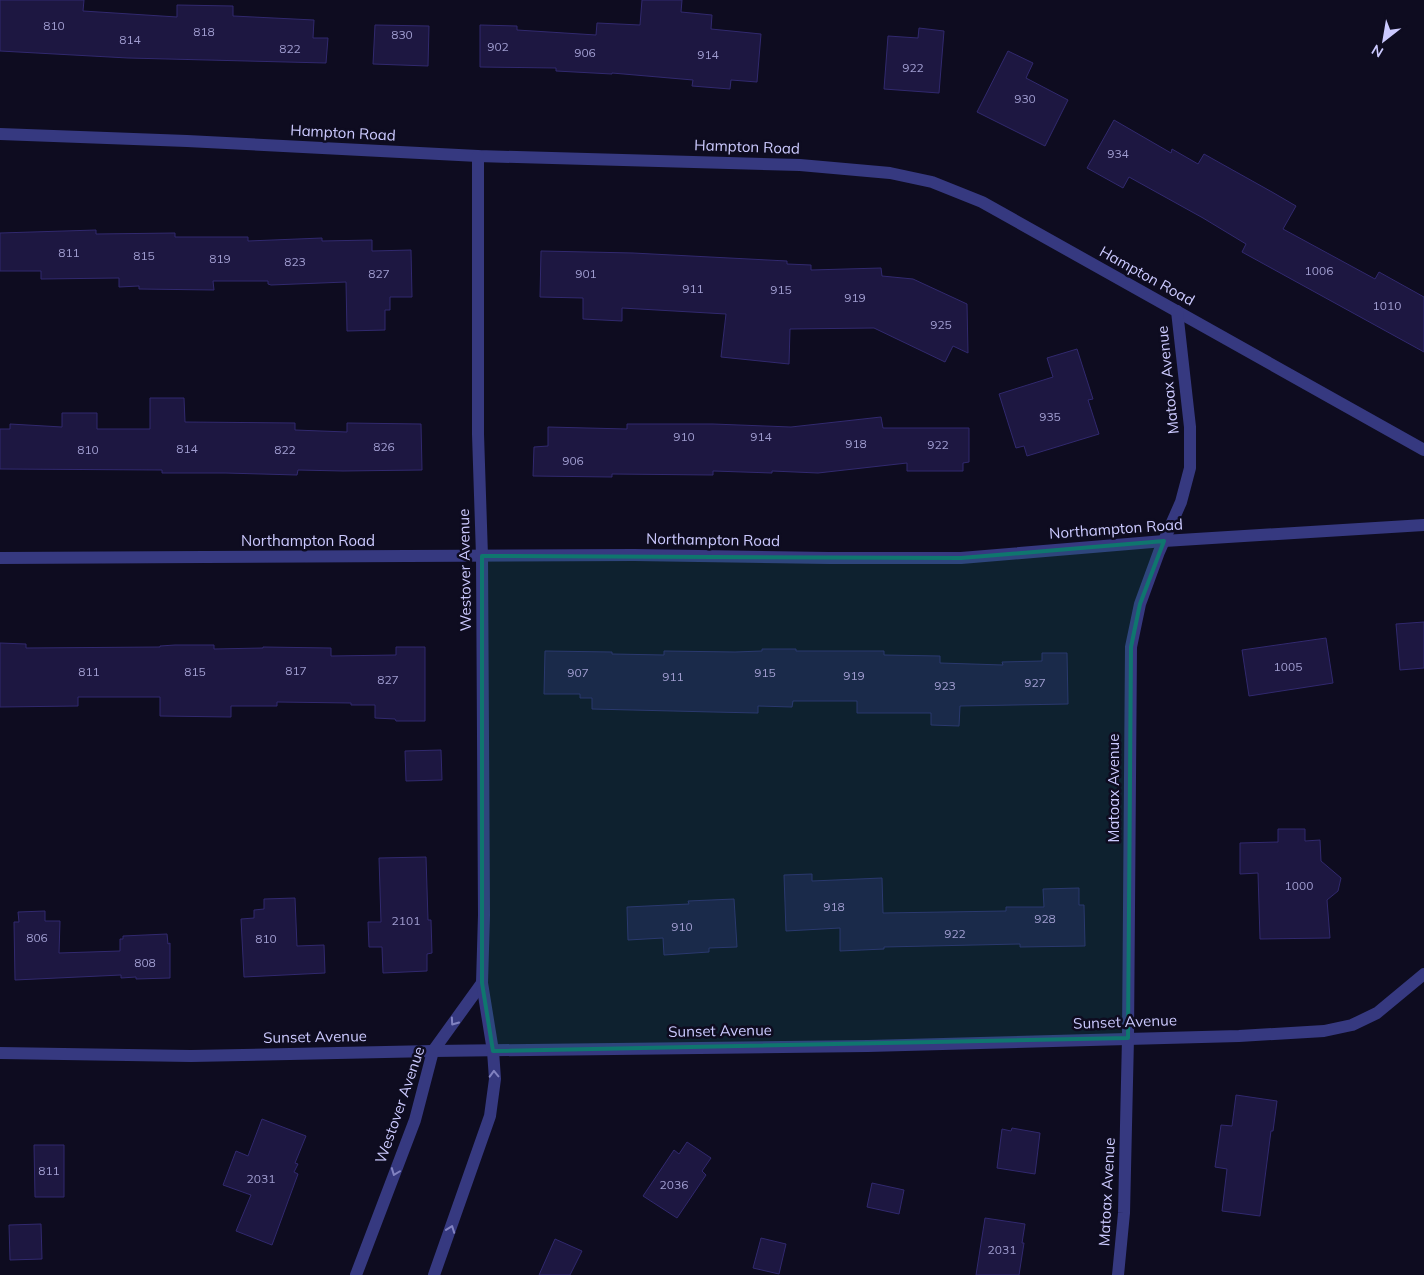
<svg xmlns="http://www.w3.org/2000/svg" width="1424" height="1275" font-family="Mulish,sans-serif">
	<rect width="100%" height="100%" fill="#0e0c20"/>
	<!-- building -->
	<g fill="#1d1741" stroke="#31296e">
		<polygon points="0,0 84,0 83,11 177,17 177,5 233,6 233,16 314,20 313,38 328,38 326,63 128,58 0,51"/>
		<polygon points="642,0 682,0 681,12 712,15 711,29 761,34 757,82 731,80 730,89 692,86 693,80 612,73 612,74 556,71 556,68 480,67 480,25 517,26 517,30 596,35 597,23 640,25"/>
		<polygon points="375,25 429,26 428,66 373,64"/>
		<polygon points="919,28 944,31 939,93 884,89 888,36 918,38"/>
		<polygon points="1008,51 1033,63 1026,78 1068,100 1045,146 977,112"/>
		<polygon points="1114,120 1171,153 1172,149 1198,164 1204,154 1272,192 1296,206 1283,229 1375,279 1379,272 1424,297 1424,352 1242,252 1246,244 1203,218 1129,177 1123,188 1087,168"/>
		<polygon points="96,230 96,234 175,233 175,237 248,237 248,241 322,238 322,241 372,240 372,251 411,250 412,297 390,297 390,310 385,310 385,330 347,331 346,282 271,285 268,284 268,281 213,281 214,290 139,289 139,286 119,287 119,278 41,279 41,271 0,271 0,233"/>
		<polygon points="541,251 633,253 787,261 787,264 811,265 811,270 881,268 882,276 913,279 967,304 968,353 953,346 945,362 874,328 790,329 789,364 721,357 726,314 622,308 622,321 583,319 583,298 540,297"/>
		<polygon points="1077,349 1093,399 1088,400 1099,434 1027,456 1024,446 1016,448 999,394 1053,377 1047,358"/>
		<polygon points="150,398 184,398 185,422 295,423 295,430 347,432 347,423 421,424 422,470 343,471 298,470 297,475 225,473 162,473 162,470 0,469 0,429 10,429 10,424 62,427 62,413 97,413 97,429 150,429"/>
		<polygon points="881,417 883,428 969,428 969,462 963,463 963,471 907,471 907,463 818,473 772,471 772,473 713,471 713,475 612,474 612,477 533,476 534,447 548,446 548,427 627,429 627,424 713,424 791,427"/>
		<polygon points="1424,622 1424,668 1400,670 1396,624"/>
		<polygon points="1326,638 1333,683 1249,696 1242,650"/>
		<polygon points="0,643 26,644 26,648 160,647 160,646 175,645 214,645 214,649 263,648 263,647 331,648 331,656 396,655 396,647 425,647 425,721 396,721 395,719 375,718 375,705 351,705 351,703 277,702 277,706 231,706 231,717 160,716 160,697 78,697 78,706 0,707"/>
		<polygon points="762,649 796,649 796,651 884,651 884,655 940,656 940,663 1003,665 1002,662 1042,661 1042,653 1067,653 1068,704 960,706 959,726 931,725 931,713 857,713 857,701 793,701 792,707 758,706 758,713 713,712 592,709 592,698 580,698 580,694 544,694 545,651 612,652 612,654 664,655 664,651 735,652 762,651"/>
		<polygon points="441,750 442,780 406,781 405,751"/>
		<polygon points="1278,829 1305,829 1305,841 1320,840 1321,861 1341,878 1338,891 1327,900 1330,938 1260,939 1258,873 1240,874 1240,843 1278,842"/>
		<polygon points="426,857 428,920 431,920 432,953 427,954 427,971 383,973 382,947 369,947 368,922 381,922 379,858"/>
		<polygon points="812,874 812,881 882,878 883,913 1006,911 1006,907 1044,907 1043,889 1079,888 1079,905 1084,905 1085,946 1020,947 1020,944 884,947 884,949 840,951 840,928 786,931 784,875"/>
		<polygon points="295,898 297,946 324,945 325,973 244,977 241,919 254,918 254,910 264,909 264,899"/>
		<polygon points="734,899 737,947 709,948 709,952 664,955 663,938 628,940 627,907 689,904 688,901"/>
		<polygon points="45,911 45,921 60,921 59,953 120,951 120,939 123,939 123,936 167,934 168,944 170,943 170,978 136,979 136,977 121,978 121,975 15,980 14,922 19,922 18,912"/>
		<polygon points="1236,1095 1277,1101 1273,1131 1271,1131 1260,1216 1222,1211 1227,1169 1215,1167 1221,1125 1232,1126"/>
		<polygon points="262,1119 306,1136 295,1163 298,1164 294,1172 298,1174 272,1245 236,1231 251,1195 223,1185 236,1151 248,1156"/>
		<polygon points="1012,1128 1040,1133 1035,1174 997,1168 1002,1129 1011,1131"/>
		<polygon points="687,1142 711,1158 702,1171 706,1175 677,1218 643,1196 674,1150 679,1154"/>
		<polygon points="34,1145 64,1145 64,1197 35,1197"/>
		<polygon points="872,1183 904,1190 899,1214 867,1207"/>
		<polygon points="985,1218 1025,1224 1022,1243 1024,1243 1019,1275 976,1275"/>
		<polygon points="41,1224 42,1259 10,1260 9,1225"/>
		<polygon points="761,1238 786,1244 779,1274 753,1268"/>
		<polygon points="555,1239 582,1251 570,1275 539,1275"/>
	</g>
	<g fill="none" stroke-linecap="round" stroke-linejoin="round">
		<!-- minor -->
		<g stroke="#363980" stroke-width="12">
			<polyline points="0,134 187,141 478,156 800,165 890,173 932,182 982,202 1424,450"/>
			<polyline points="0,558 634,555 829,558 961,558 1164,541 1424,525"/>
			<polyline points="0,1053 191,1056 433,1051 868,1046 1239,1036 1324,1031 1352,1025 1377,1013 1424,974"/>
			<polyline points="356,1275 415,1120 433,1051 482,983"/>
			<polyline points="434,1275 490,1116 495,1079 493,1051 482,983 484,915 482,556 478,434 478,156"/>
			<polyline points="1118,1275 1124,1213 1128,1038 1131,647 1140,604 1159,552 1181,502 1190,468 1190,427 1177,311"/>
		</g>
	</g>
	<!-- one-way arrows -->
	<defs><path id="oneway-chevron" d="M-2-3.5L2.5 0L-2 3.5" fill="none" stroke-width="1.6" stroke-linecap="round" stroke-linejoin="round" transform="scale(1.25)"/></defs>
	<g stroke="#8182c0">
		<use href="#oneway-chevron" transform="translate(454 1022) rotate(125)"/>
		<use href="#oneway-chevron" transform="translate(494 1074) rotate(-92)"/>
		<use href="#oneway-chevron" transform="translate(395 1172) rotate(111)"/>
		<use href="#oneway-chevron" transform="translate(451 1229) rotate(-70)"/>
	</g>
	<!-- marked area -->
	<path fill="#0f766e" fill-opacity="0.2" stroke="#0f766e" stroke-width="4" stroke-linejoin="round" d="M1164 541 1140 604 1131 647 1128 1038 493 1051 482 983V556L961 558Z"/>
	<g text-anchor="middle" stroke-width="5" stroke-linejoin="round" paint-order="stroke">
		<!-- number labels -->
		<g font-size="12" fill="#a09dd0">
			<text x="54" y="30">810</text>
			<text x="204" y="36">818</text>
			<text x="402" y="39">830</text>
			<text x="130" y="44">814</text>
			<text x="498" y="51">902</text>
			<text x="290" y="53">822</text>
			<text x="585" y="57">906</text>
			<text x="708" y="59">914</text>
			<text x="913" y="72">922</text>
			<text x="1025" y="103">930</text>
			<text x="1118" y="158">934</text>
			<text x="69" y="257">811</text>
			<text x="144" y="260">815</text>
			<text x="220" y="263">819</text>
			<text x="295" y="266">823</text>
			<text x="1319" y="275">1006</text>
			<text x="379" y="278">827</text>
			<text x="586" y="278">901</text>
			<text x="693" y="293">911</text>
			<text x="781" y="294">915</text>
			<text x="855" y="302">919</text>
			<text x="1387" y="310">1010</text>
			<text x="941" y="329">925</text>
			<text x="1050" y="421">935</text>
			<text x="684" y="441">910</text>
			<text x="761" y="441">914</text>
			<text x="856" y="448">918</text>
			<text x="938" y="449">922</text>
			<text x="384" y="451">826</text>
			<text x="187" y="453">814</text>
			<text x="88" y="454">810</text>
			<text x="285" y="454">822</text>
			<text x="573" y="465">906</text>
			<text x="1288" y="671">1005</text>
			<text x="296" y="675">817</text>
			<text x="89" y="676">811</text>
			<text x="195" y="676">815</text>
			<text x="578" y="677">907</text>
			<text x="765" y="677">915</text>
			<text x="854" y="680">919</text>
			<text x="673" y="681">911</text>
			<text x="388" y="684">827</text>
			<text x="1035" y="687">927</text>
			<text x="945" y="690">923</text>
			<text x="1299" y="890">1000</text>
			<text x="834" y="911">918</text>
			<text x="1045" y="923">928</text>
			<text x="406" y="925">2101</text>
			<text x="682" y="931">910</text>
			<text x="955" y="938">922</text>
			<text x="37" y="942">806</text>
			<text x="266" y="943">810</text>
			<text x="145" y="967">808</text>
			<text x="49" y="1175">811</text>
			<text x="261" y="1183">2031</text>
			<text x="674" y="1189">2036</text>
			<text x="1002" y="1254">2031</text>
		</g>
		<!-- street labels -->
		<g font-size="15" fill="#cccaff" stroke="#0e0c20">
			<text transform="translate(343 133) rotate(3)" y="5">Hampton Road</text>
			<text transform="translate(747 147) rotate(2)" y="5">Hampton Road</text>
			<text transform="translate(1147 276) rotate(29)" y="5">Hampton Road</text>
			<text transform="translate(1168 380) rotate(-96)" y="5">Matoax Avenue</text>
			<text transform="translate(1116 529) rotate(-4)" y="5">Northampton Road</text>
			<text transform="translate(713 540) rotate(1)" y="5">Northampton Road</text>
			<text x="308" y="546">Northampton Road</text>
			<text transform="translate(465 570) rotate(-91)" y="5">Westover Avenue</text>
			<text transform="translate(1114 788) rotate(-90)" y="5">Matoax Avenue</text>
			<text transform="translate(1125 1022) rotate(-2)" y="5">Sunset Avenue</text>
			<text transform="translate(720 1031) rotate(-1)" y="5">Sunset Avenue</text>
			<text transform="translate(315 1037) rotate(-1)" y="5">Sunset Avenue</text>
			<text transform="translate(400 1105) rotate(-71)" y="5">Westover Avenue</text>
			<text transform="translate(1107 1192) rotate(-87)" y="5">Matoax Avenue</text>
		</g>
	</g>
	<!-- north arrow -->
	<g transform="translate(1384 40) rotate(211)" stroke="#0e0c20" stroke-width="4" paint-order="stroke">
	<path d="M0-4L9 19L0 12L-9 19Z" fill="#cccaff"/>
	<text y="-8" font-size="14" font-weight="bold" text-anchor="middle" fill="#cccaff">N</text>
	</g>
</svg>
